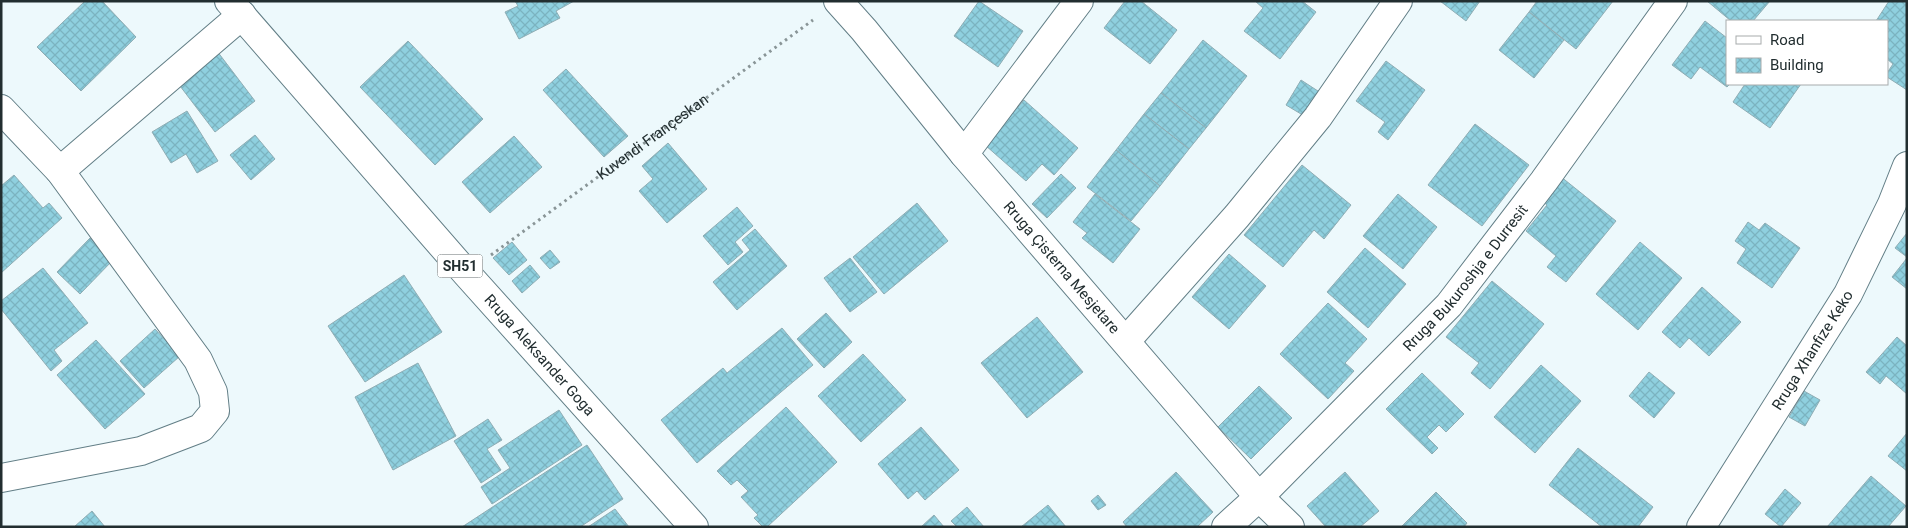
<svg xmlns="http://www.w3.org/2000/svg" width="1908" height="528" font-family="Roboto,sans-serif">
	<defs>
		<pattern id="building-cross-hatch" width="8" height="8" patternUnits="userSpaceOnUse" patternTransform="scale(1.25)"><rect width="8" height="8" fill="#8fd0df"/><path d="M0 0l8 8M0 8l8-8" fill="none" stroke="#7bb3c0"/></pattern>
	</defs>
	<rect width="100%" height="100%" fill="#edf9fc"/>
	<!-- building -->
	<g fill="url(#building-cross-hatch)" stroke="#8fadb4">
		<polygon points="85,1 102,1 136,37 81,91 37,47"/>
		<polygon points="515,1 574,1 556,11 560,18 519,39 505,12 518,6"/>
		<polygon points="979,1 1023,31 998,67 954,36"/>
		<polygon points="1125,1 1141,1 1177,30 1150,64 1104,28"/>
		<polygon points="1255,1 1302,1 1316,12 1280,59 1244,31 1263,8"/>
		<polygon points="1440,1 1480,1 1466,21"/>
		<polygon points="1537,1 1613,1 1576,49 1529,12"/>
		<polygon points="1707,1 1770,1 1753,21 1731,21"/>
		<polygon points="1889,1 1907,1 1907,90 1887,77 1887,73 1893,64 1887,59 1887,21 1876,21"/>
		<polygon points="1529,12 1564,40 1534,78 1499,50"/>
		<polygon points="1705,21 1727,38 1727,84 1730,84 1727,87 1700,67 1691,79 1672,65"/>
		<polygon points="1203,40 1247,76 1206,128 1161,93"/>
		<polygon points="408,41 483,119 435,165 360,87"/>
		<polygon points="217,51 255,101 215,132 177,82"/>
		<polygon points="1386,61 1425,90 1388,140 1378,132 1385,122 1356,101"/>
		<polygon points="566,69 628,136 604,157 543,90"/>
		<polygon points="1301,80 1321,93 1306,117 1286,105"/>
		<polygon points="1745,84 1801,84 1770,128 1733,102"/>
		<polygon points="1161,93 1206,128 1189,149 1144,114"/>
		<polygon points="1024,100 1078,148 1054,175 1042,164 1026,181 985,145"/>
		<polygon points="187,111 218,161 197,173 186,154 171,163 152,132"/>
		<polygon points="1144,114 1189,149 1160,186 1116,150"/>
		<polygon points="1475,124 1529,165 1482,226 1428,185"/>
		<polygon points="255,135 275,159 251,180 230,155"/>
		<polygon points="514,136 542,167 490,213 462,182"/>
		<polygon points="668,143 707,189 667,223 639,191 653,179 642,166"/>
		<polygon points="1116,150 1160,186 1131,221 1087,187"/>
		<polygon points="1302,165 1351,205 1324,239 1314,230 1283,267 1244,235"/>
		<polygon points="1555,172 1616,221 1566,282 1547,267 1556,256 1526,231 1547,205 1536,196"/>
		<polygon points="1061,174 1076,188 1047,218 1032,204"/>
		<polygon points="14,175 43,208 49,203 62,218 1,273 1,186"/>
		<polygon points="1095,194 1140,229 1113,263 1082,238 1087,233 1073,222"/>
		<polygon points="1398,194 1437,227 1403,269 1363,236"/>
		<polygon points="917,203 948,241 884,294 853,257"/>
		<polygon points="737,207 753,226 735,242 743,252 728,265 703,236"/>
		<polygon points="1748,222 1759,230 1765,223 1800,248 1772,288 1737,263 1746,249 1735,241"/>
		<polygon points="755,229 787,266 737,310 713,282 750,250 742,240"/>
		<polygon points="1907,233 1907,257 1895,248"/>
		<polygon points="90,238 113,260 80,294 57,272"/>
		<polygon points="512,242 527,260 509,275 493,258"/>
		<polygon points="1640,242 1682,278 1638,330 1596,294"/>
		<polygon points="1365,248 1406,284 1368,328 1327,292"/>
		<polygon points="550,250 560,262 550,269 540,258"/>
		<polygon points="1229,254 1266,286 1229,329 1192,297"/>
		<polygon points="850,258 877,292 850,312 824,278"/>
		<polygon points="1907,258 1907,289 1892,277"/>
		<polygon points="530,265 540,277 522,293 512,281"/>
		<polygon points="43,268 88,323 54,350 62,361 51,371 1,309 1,301"/>
		<polygon points="404,275 442,332 365,382 328,326"/>
		<polygon points="1492,281 1544,324 1490,389 1471,373 1479,363 1446,337"/>
		<polygon points="1702,287 1741,322 1709,356 1689,338 1680,348 1662,332"/>
		<polygon points="1328,303 1367,339 1345,363 1354,371 1328,399 1280,354"/>
		<polygon points="826,313 852,342 824,368 797,339"/>
		<polygon points="1037,317 1083,372 1027,418 981,363"/>
		<polygon points="782,328 813,365 697,463 661,420 723,368 727,373"/>
		<polygon points="155,329 180,356 144,388 120,361"/>
		<polygon points="1897,337 1907,346 1907,394 1886,376 1880,384 1866,372"/>
		<polygon points="96,340 145,394 105,429 57,375"/>
		<polygon points="863,354 906,400 861,442 818,396"/>
		<polygon points="418,363 456,436 393,470 355,397"/>
		<polygon points="1541,365 1581,401 1535,453 1494,417"/>
		<polygon points="1649,372 1675,393 1654,418 1629,396"/>
		<polygon points="1422,373 1464,414 1446,432 1439,425 1427,437 1438,448 1432,454 1386,409"/>
		<polygon points="1259,386 1292,418 1251,459 1218,427"/>
		<polygon points="1804,391 1820,400 1805,426 1789,417"/>
		<polygon points="786,407 837,462 767,527 763,527 754,518 758,515 741,497 748,491 737,480 731,485 717,471"/>
		<polygon points="559,410 582,445 492,504 481,487 510,468 498,450"/>
		<polygon points="488,419 502,440 487,449 501,470 481,483 454,441"/>
		<polygon points="921,427 959,470 925,500 917,491 908,499 878,464"/>
		<polygon points="1907,433 1907,471 1888,456"/>
		<polygon points="587,445 623,499 580,527 462,527"/>
		<polygon points="1578,448 1653,507 1638,527 1602,527 1549,485"/>
		<polygon points="1176,472 1213,512 1197,527 1127,527 1123,522"/>
		<polygon points="1345,472 1379,511 1360,527 1326,527 1307,506"/>
		<polygon points="1871,476 1906,506 1888,527 1827,527"/>
		<polygon points="1785,489 1801,503 1781,527 1765,514"/>
		<polygon points="1436,492 1467,523 1464,527 1401,527"/>
		<polygon points="1098,495 1106,505 1098,510 1091,501"/>
		<polygon points="1048,505 1066,527 1021,527"/>
		<polygon points="967,507 984,527 957,527 951,521"/>
		<polygon points="615,509 629,527 588,527"/>
		<polygon points="92,511 105,527 74,527"/>
		<polygon points="934,515 944,527 921,527"/>
	</g>
	<g fill="none" stroke-linecap="round" stroke-linejoin="round">
		<!-- street casing -->
		<g stroke="#627e86" stroke-width="30">
			<g id="street">
				<path id="s2" d="M838 1 864 30 964 154 1259 497 1290 527"/>
				<polyline points="1,109 60,171 198,360 213,392 215,411 201,428 141,451 1,478"/>
				<polyline points="964,154 1079,1"/>
				<polyline points="60,171 242,15"/>
				<polyline points="1126,341 1237,216 1318,117 1398,1"/>
				<path id="s3" d="M1226 527 1259 497 1449 305 1544 181 1673 1"/>
				<path id="s4" d="M1701 527 1848 294 1892 204 1907 166"/>
			</g>
		</g>
		<!-- primary casing -->
		<g stroke="#627e86" stroke-width="30">
			<g id="primary">
				<path id="s5" d="M229 1 466 273 694 527"/>
			</g>
		</g>
		<!-- path -->
		<path stroke="#899597" stroke-width="3" stroke-dasharray="2.5 4" stroke-linecap="butt" id="s1" d="M491 255 813 20"/>
		<!-- street -->
		<use href="#street" stroke="#fff" stroke-width="28"/>
		<!-- primary -->
		<use href="#primary" stroke="#fff" stroke-width="28"/>
	</g>
	<g text-anchor="middle" stroke-width="4.5" stroke-linejoin="round" paint-order="stroke">
		<!-- shield labels -->
		<rect fill="#fff" stroke="#646d6e" stroke-width="1" x="437.5" y="254.5" width="45" height="23" rx="4"/>
		<g font-size="14" font-weight="bold" fill="#222e30">
			<text x="460" y="271">SH51</text>
		</g>
		<!-- street labels -->
		<g font-size="15" fill="#222e30" stroke="#fff">
			<text dy="5" stroke="none"><textPath href="#s1" startOffset="200">Kuvendi Françeskan</textPath></text>
			<text dy="5" stroke="none"><textPath href="#s2" startOffset="348">Rruga Çisterna Mesjetare</textPath></text>
			<text dy="5" stroke="none"><textPath href="#s3" startOffset="346">Rruga Bukuroshja e Durresit</textPath></text>
			<text dy="5" stroke="none"><textPath href="#s4" startOffset="209">Rruga Xhanfize Keko</textPath></text>
			<text dy="5" stroke="none"><textPath href="#s5" startOffset="471">Rruga Aleksander Goga</textPath></text>
		</g>
	</g>
	<!-- border -->
	<rect width="1908" height="528" fill="none" stroke="#222e30" stroke-width="5"/>
	<!-- legend -->
	<rect x="1726" y="20" width="162" height="65" fill="#ffffff" stroke="#a7abac"/>
	<rect x="1736" y="36" width="25" height="8" fill="#ffffff" stroke="#a7abac"/>
	<text x="1770" y="45" font-size="15" fill="#222e30">Road</text>
	<rect x="1736" y="58" width="25" height="15" fill="url(#building-cross-hatch)" stroke="#a7abac"/>
	<text x="1770" y="70" font-size="15" fill="#222e30">Building</text>
</svg>
